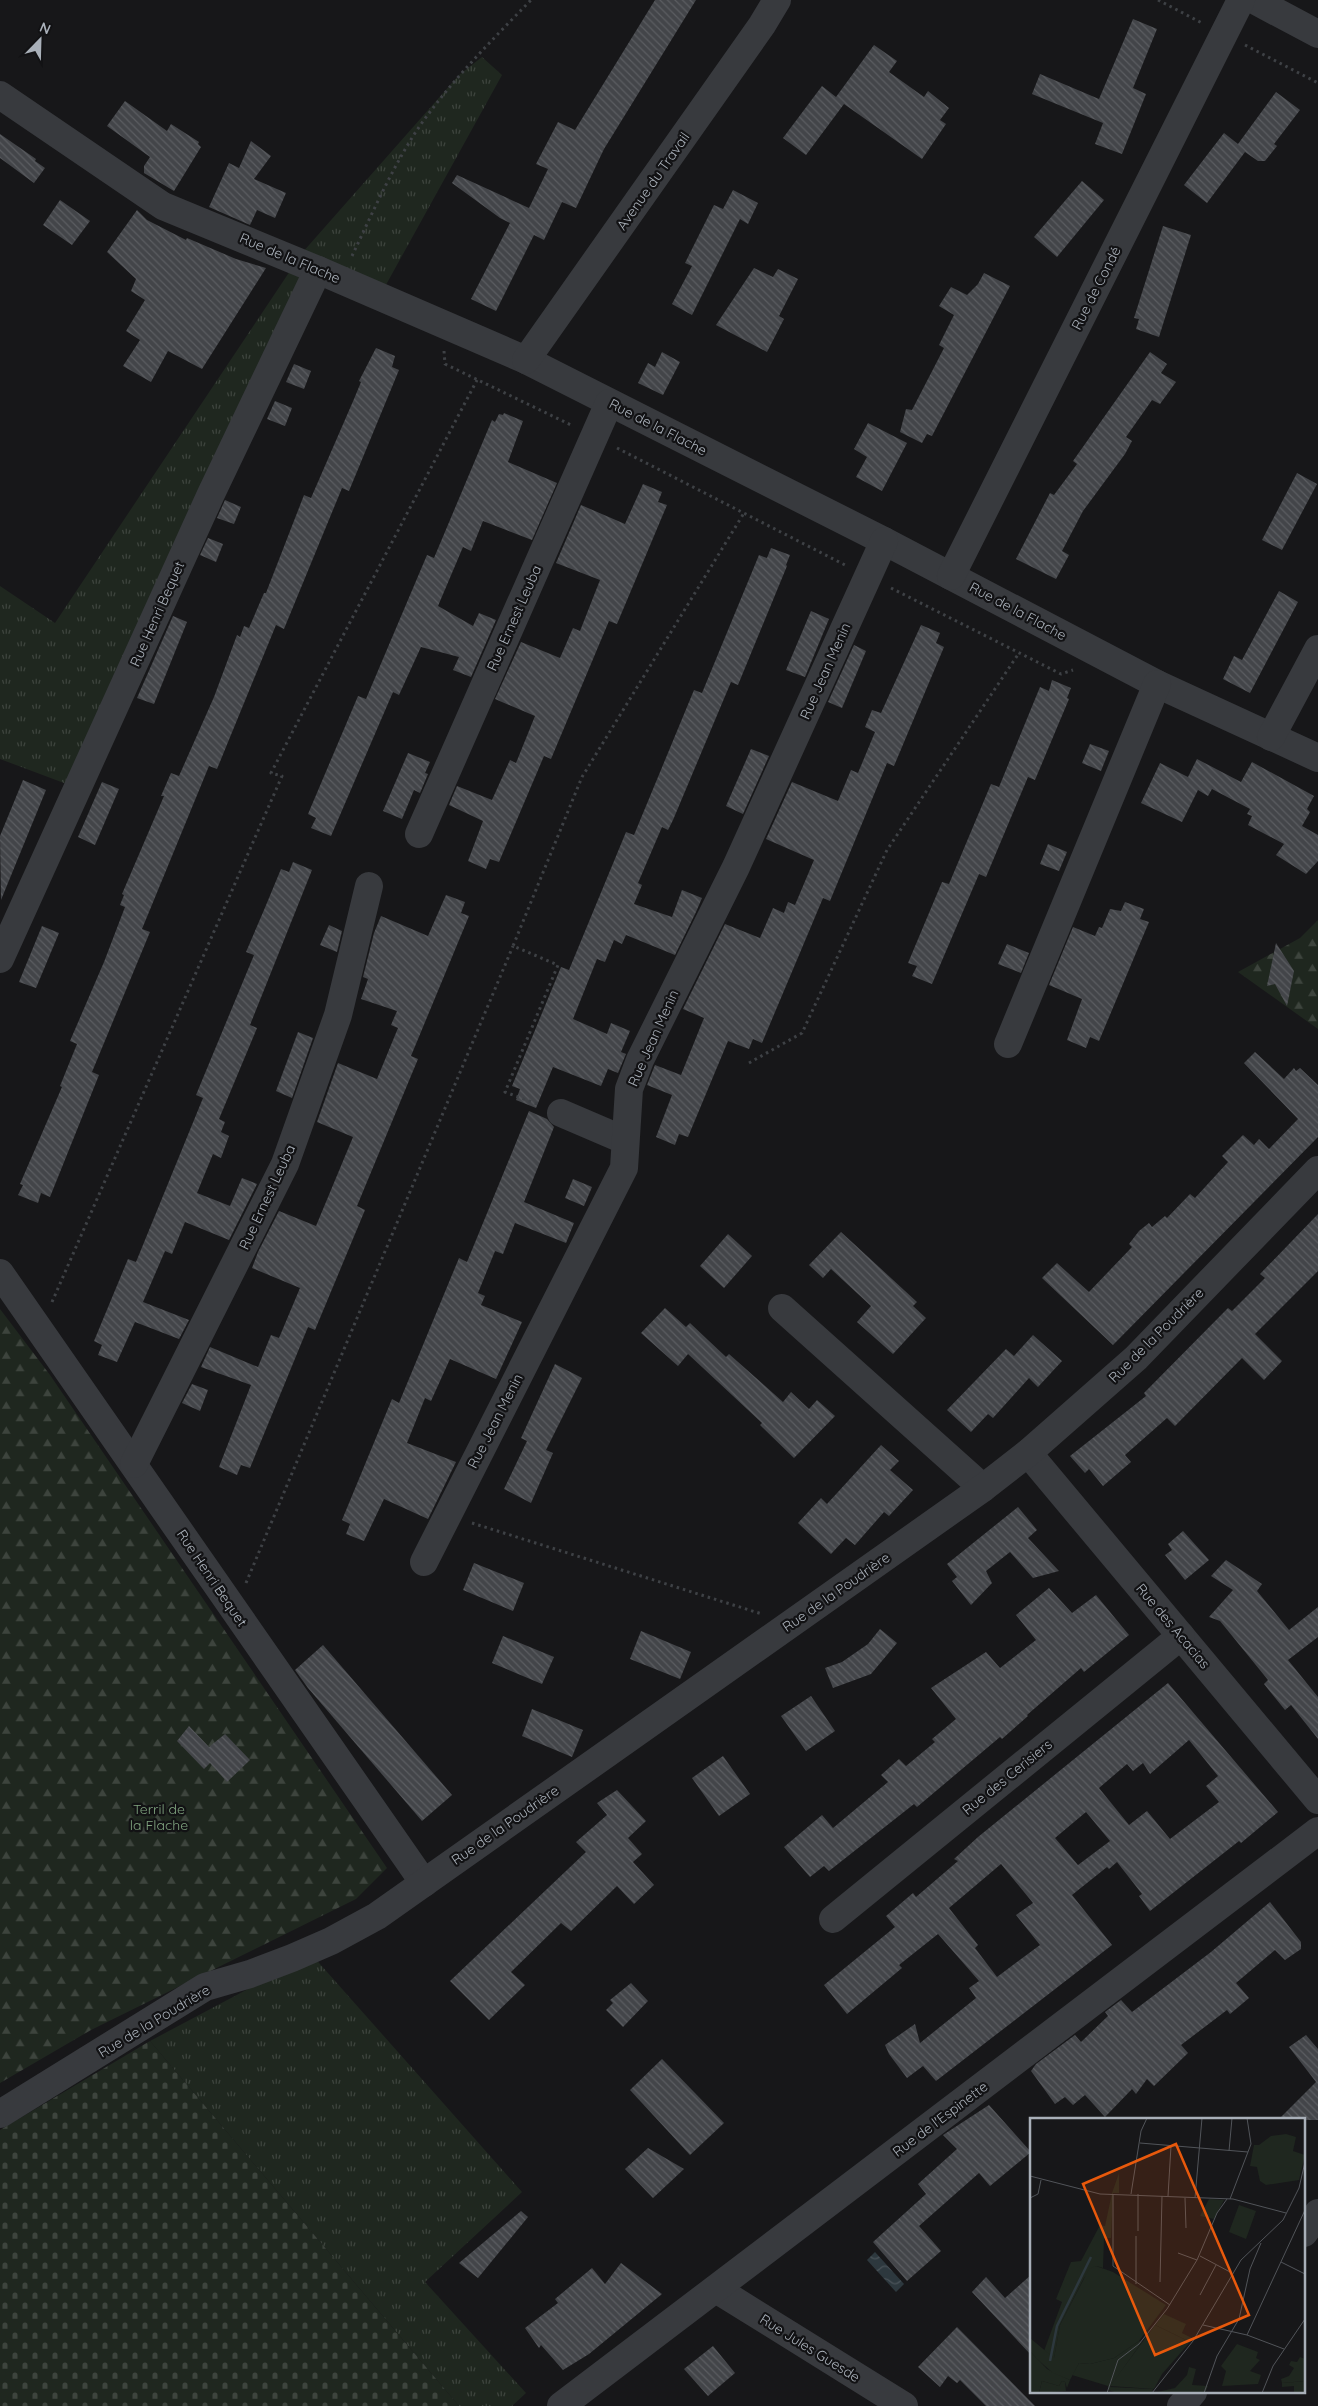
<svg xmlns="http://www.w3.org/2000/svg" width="1318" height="2406" font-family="Quicksand,sans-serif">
	<defs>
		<pattern id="grass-tufts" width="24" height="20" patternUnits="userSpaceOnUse" patternTransform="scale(1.25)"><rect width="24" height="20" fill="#1f271f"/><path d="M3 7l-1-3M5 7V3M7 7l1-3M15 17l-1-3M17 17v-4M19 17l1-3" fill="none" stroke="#3d443d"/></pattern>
		<pattern id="forest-firs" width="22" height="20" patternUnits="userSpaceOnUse" patternTransform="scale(1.25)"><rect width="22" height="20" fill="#1f271f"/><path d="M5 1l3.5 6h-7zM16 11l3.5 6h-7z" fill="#3d443d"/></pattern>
		<pattern id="cemetery-stones" width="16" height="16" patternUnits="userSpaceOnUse" patternTransform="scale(1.25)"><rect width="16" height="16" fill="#1f271f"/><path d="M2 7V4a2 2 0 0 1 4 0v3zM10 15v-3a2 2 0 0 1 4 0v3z" fill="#3d443d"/></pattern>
		<pattern id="water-waves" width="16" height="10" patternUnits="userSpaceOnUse" patternTransform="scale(1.25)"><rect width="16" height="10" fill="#2d383e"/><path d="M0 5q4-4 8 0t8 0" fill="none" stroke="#495258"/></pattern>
		<pattern id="building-back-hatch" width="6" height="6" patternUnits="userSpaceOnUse" patternTransform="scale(1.25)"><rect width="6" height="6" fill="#434549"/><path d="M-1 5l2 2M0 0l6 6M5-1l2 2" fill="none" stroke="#5b5d61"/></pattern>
	</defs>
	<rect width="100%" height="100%" fill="#171719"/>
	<!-- grass -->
	<g fill="url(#grass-tufts)">
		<polygon points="482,57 502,75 382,292 313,262 72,786 0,759 0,586 55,623 302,253 459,75"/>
		<polygon points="312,1955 522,2192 425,2282 526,2393 512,2406 459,2406 150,2041"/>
	</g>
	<!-- forest -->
	<g fill="url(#forest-firs)">
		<polygon points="1318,920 1318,1029 1238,972 1300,938"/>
		<polygon points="0,1309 50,1375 387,1868 356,1899 91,2030 0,2083"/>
	</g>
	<!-- cemetery -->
	<polygon fill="url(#cemetery-stones)" points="150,2041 459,2406 0,2406 0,2130"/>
	<!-- water -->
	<polygon fill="url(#water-waves)" points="875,2252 904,2284 896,2292 867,2260"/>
	<!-- building -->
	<g fill="url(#building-back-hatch)" fill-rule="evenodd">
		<polygon points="655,0 696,0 604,149 576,208 562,202 544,240 534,235 496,311 471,299 510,223 500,218 452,183 457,175 529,208 548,169 536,164 558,122 575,130"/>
		<polygon points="1133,19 1157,29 1133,88 1146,94 1122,154 1095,144 1103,123 1032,94 1040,74 1099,99"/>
		<polygon points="874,45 897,61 889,72 924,97 928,91 949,108 940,120 946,124 922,159 844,104 806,155 783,138 822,86 836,97"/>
		<polygon points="1276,92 1300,110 1274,144 1277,146 1265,161 1258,161 1245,152 1207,203 1184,185 1224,133 1238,144"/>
		<polygon points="125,101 167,131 171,124 199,142 198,144 201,147 174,191 144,173 144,166 150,157 107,126"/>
		<polygon points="0,134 36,159 35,161 45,168 34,183 0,158"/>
		<polygon points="251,141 271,156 254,179 286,193 275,218 257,210 250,225 209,207 229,163 239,168"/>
		<polygon points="1082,181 1104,200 1057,257 1034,237"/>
		<polygon points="733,190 758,203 748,224 740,219 692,315 672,304 692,266 685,263 714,205 723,209"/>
		<polygon points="60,200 90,221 72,245 43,225"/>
		<polygon points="137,210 147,220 186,240 187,238 236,259 266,268 202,369 168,351 151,382 123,366 140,340 126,331 145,300 131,291 136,279 107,252"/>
		<polygon points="1163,226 1191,235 1159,337 1136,329 1139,319 1134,318"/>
		<polygon points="754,268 773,277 778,269 798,279 779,316 784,319 767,352 716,325"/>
		<polygon points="984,273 1010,286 932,436 927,434 922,443 900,432 906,409 912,410 944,348 939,345 954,315 939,306 951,287 967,295 978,284"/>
		<polygon points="376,348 395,356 392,367 399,370 349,491 342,488 284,629 276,625 217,769 209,766 142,929 150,932 92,1072 99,1075 50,1197 41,1193 38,1203 18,1195 23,1185 20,1184 62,1087 60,1086 77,1044 70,1041 104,962 125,907 120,905 124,895 122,894 164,796 161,796 171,773 179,776 214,697 237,635 240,637 244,626 249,628 264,593 266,593 304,495 311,498 354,399 361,382 359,381"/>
		<polygon points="662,352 680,362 663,395 638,383 648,363 655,367"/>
		<polygon points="1150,352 1167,364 1161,373 1176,382 1160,404 1152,400 1126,437 1132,441 1125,454 1083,511 1062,551 1069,555 1056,579 1016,559 1050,493 1054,495 1077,464 1073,461"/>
		<polygon points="294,364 311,371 304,389 286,382"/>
		<polygon points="275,401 292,408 285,426 267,419"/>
		<polygon points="504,413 523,421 508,462 557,483 532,540 483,521 471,551 463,547 438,606 473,626 479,613 496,620 471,677 453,670 459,657 421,647 399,695 393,692 331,836 311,828 316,818 308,814 358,696 366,699 427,555 434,558 492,420 495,422 499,414 503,415"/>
		<polygon points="868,423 907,443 882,491 856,477 867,457 854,449"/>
		<polygon points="1297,473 1317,484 1282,550 1262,540"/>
		<polygon points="643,484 662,492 658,502 667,505 617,624 609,621 551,759 544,756 499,862 490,859 486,869 468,861 483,821 449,805 457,786 492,800 510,760 516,763 535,716 495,699 521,642 560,658 573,628 580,631 600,580 556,563 581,505 625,524"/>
		<polygon points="225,500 241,507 234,524 217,518"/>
		<polygon points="208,538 223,544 216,562 200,555"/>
		<polygon points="771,548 790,555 786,565 787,566 738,685 731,682 673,820 668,830 662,827 638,883 642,885 634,904 672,917 682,890 702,898 696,912 675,955 626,935 622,944 614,940 605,962 597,959 573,1019 607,1034 611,1023 630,1031 621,1052 626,1054 618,1073 608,1069 601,1086 553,1067 536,1108 516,1100 520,1089 512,1086 561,967 569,970 626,832 634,835 694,690 702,693 759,555 767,558"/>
		<polygon points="1279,591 1298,602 1250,693 1223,679 1234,656 1242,660"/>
		<polygon points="811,611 829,619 805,677 786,670"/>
		<polygon points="173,616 187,622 154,704 137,698"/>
		<polygon points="921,625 940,633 936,643 944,647 894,766 887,763 830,901 823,898 762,1043 753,1039 749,1049 728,1041 688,1137 679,1134 675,1145 656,1137 672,1095 647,1085 655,1065 681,1075 704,1018 683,1009 725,924 760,938 773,908 784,913 788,902 795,905 814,860 766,839 792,782 838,801 851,770 858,773 875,732 865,727 872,710 881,713"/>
		<polygon points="854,645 866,651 842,708 828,702"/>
		<polygon points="1052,680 1071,688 1067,698 1069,699 1035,780 1028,777 986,877 979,874 932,984 912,976 917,966 908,963 942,882 949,884 991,784 999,787 1040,687 1049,691"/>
		<polygon points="1090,744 1109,751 1101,771 1082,763"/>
		<polygon points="751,749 769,756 743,814 726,806"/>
		<polygon points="408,753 430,762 425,773 428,774 420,793 414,790 402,819 383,811"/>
		<polygon points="1197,759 1241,782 1252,762 1314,796 1307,809 1310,812 1302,826 1318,835 1318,861 1306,874 1276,855 1284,844 1248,825 1252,816 1247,814 1250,809 1212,789 1208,796 1198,790 1182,822 1141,803 1160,763 1188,777"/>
		<polygon points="23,780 46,790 1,900 0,836"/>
		<polygon points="102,782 119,789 95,845 78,837"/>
		<polygon points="1048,844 1067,852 1059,871 1040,864"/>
		<polygon points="293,862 312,870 250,1025 257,1028 219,1119 225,1122 221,1132 229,1136 221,1158 213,1154 197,1193 230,1206 242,1178 257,1184 229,1240 185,1222 172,1254 165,1251 143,1302 189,1320 179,1339 135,1322 117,1362 98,1355 102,1345 94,1341 128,1259 136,1262 203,1098 196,1095 254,955 246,952 264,910 281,869 289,872"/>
		<polygon points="446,895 465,902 461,913 469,916 411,1056 418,1059 357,1206 365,1210 315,1330 308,1327 250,1468 241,1465 237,1475 219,1467 251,1385 201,1367 210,1347 258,1367 271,1335 279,1338 300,1288 252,1268 258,1252 279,1211 316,1226 353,1137 317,1122 338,1063 377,1079 398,1028 391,1025 397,1011 361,999 368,979 363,977 374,933 381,916 428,936"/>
		<polygon points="1125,902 1144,909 1140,919 1149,922 1099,1041 1090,1037 1086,1048 1067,1040 1082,999 1049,985 1073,927 1095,936 1099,927 1102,928 1110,909 1121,911"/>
		<polygon points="329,925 342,931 337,952 320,945"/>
		<polygon points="42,926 59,933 36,988 19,982"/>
		<polygon points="1276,943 1294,971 1287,1006 1275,984 1267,986"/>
		<polygon points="1007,944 1029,953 1021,973 998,964"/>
		<polygon points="298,1032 313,1038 292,1098 276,1091"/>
		<polygon points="1255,1052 1284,1079 1294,1068 1296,1071 1300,1068 1318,1085 1318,1137 1113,1345 1042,1278 1057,1263 1089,1292 1132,1247 1129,1244 1139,1231 1149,1223 1152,1227 1165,1216 1167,1218 1190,1194 1195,1198 1228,1162 1222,1156 1243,1135 1254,1145 1259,1139 1269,1149 1298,1119 1244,1063"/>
		<polygon points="529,1111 547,1119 554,1127 524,1202 574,1223 566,1243 515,1223 503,1254 495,1251 478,1293 485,1296 481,1305 522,1322 496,1379 450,1359 431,1401 425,1398 407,1443 456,1462 428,1519 384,1499 364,1541 346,1534 350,1524 342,1520 392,1399 399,1403 459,1258 467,1262"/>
		<polygon points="573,1179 592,1187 584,1206 565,1198"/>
		<polygon points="1318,1214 1318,1271 1255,1334 1282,1361 1264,1380 1242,1358 1175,1426 1167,1418 1125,1455 1131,1462 1103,1486 1089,1469 1085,1473 1070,1456 1146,1396 1144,1393 1228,1308 1232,1311 1265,1278 1260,1274"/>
		<polygon points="841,1232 917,1302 913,1306 926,1318 893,1354 857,1322 871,1306 831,1269 823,1278 809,1265"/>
		<polygon points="728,1234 752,1256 724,1288 700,1266"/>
		<polygon points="665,1308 686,1327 690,1323 726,1357 729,1354 783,1402 791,1392 809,1409 817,1400 835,1416 794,1458 760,1425 762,1423 688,1354 678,1366 641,1333"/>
		<polygon points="1033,1335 1062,1361 1038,1387 1029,1378 993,1418 988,1414 971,1432 947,1410 1006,1349 1014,1356"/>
		<polygon points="555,1364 582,1378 546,1450 553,1453 531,1503 504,1489 527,1441 521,1438"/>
		<polygon points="192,1384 208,1390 200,1411 182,1403"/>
		<polygon points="881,1445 899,1461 890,1470 913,1490 889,1516 884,1512 855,1545 846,1538 831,1554 798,1523 821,1498 827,1504"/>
		<polygon points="1018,1507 1037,1530 1028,1538 1059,1571 1033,1578 1010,1552 986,1571 992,1583 971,1605 952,1581 957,1577 947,1564"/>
		<polygon points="1183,1531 1209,1560 1185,1580 1165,1555 1172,1550 1168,1544"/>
		<polygon points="1226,1560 1262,1584 1257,1591 1289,1630 1318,1607 1318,1637 1288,1660 1318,1697 1318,1739 1291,1705 1285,1710 1264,1684 1268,1680 1220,1621 1209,1617 1233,1590 1211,1576"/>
		<polygon points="474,1563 524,1583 513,1611 463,1590"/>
		<polygon points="1049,1588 1072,1613 1096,1595 1129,1635 1084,1672 1081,1668 1027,1715 1028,1716 1002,1739 1000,1737 917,1807 914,1804 829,1871 824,1866 810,1877 784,1847 822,1815 833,1828 888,1782 881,1775 899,1759 906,1766 935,1742 932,1739 956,1719 931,1688 986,1652 1000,1668 1036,1640 1016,1615"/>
		<polygon points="880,1629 897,1643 871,1674 833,1688 825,1668 842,1662 868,1644"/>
		<polygon points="641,1631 691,1652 680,1679 630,1659"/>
		<polygon points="503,1636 554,1657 542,1684 492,1663"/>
		<polygon points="323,1645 452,1795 422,1821 308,1688 295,1670"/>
		<path d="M1168 1683 1278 1812 1241 1843 1239 1841 1150 1911 1139 1896 1142 1894 1117 1862 1109 1869 1107 1867 1072 1895 1112 1945 936 2081 923 2066 907 2078 889 2054 885 2045 915 2024 920 2043 976 1998 969 1988 979 1981 938 1934 899 1965 902 1968 847 2014 824 1985 895 1927 886 1916 913 1893 916 1897 958 1861 954 1859 978 1837ZM1189 1740 1218 1776 1206 1786 1219 1802 1170 1839 1147 1811 1129 1825 1099 1788 1127 1764 1133 1771 1143 1763 1150 1774ZM1086 1812 1110 1841 1078 1865 1055 1838ZM1001 1864 1033 1903 1016 1915 1040 1945 997 1977 975 1948 978 1945 949 1908Z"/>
		<polygon points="811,1696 835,1731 806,1751 781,1716"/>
		<polygon points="532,1709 583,1730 572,1757 522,1736"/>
		<polygon points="189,1726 209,1747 225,1734 250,1760 227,1782 210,1763 204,1769 177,1741"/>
		<polygon points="723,1756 750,1794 719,1816 692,1778"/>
		<polygon points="617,1790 646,1821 628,1838 642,1854 633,1862 654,1885 634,1904 617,1886 571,1931 561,1923 511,1972 525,1985 489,2020 450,1981 586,1852 576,1842 607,1815 597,1803"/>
		<polygon points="1270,1902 1301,1942 1301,1949 1285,1960 1275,1950 1236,1983 1249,1998 1230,2014 1227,2010 1181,2045 1188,2053 1154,2086 1147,2079 1136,2094 1132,2089 1105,2117 1085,2095 1073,2105 1065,2097 1055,2104 1031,2071 1036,2064 1075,2035 1081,2042 1108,2016 1105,2012 1121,2000 1132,2012 1211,1952"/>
		<polygon points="631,1983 648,2001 623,2027 606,2010 613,2003 610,2000"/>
		<polygon points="1306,2035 1318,2049 1318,2120 1278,2120 1316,2082 1289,2047"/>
		<polygon points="662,2059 724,2123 690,2155 630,2090"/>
		<polygon points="989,2105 1031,2152 990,2186 979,2173 919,2226 941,2251 907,2281 873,2242 926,2194 918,2184 957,2149 943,2135"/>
		<polygon points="648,2148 684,2169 653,2198 625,2169"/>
		<polygon points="521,2211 528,2217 478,2278 459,2263"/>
		<polygon points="621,2263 662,2294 589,2354 563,2370 541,2345 539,2348 525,2328 558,2303 555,2299 592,2268 605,2284"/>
		<polygon points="1032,2274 1032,2356 972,2292 986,2277 1005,2298"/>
		<polygon points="957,2327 1035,2406 986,2406 960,2380 957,2383 948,2376 940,2387 918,2367"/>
		<polygon points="713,2346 735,2373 708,2396 684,2369"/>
	</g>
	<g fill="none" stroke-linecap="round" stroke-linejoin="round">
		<!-- path -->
		<g stroke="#3e4145" stroke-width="3" stroke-dasharray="2.5 4" stroke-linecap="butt">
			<polyline points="1158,0 1202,23"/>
			<polyline points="1245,45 1318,83"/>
			<path d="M352 256C372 214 391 170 417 130 449 83 491 41 531 0"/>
			<polyline points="444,351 445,364 571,425"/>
			<polyline points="617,448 845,565"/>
			<polyline points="891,588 1061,674 1073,670"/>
			<polyline points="749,1063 802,1033 887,850 1019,653"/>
			<polyline points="537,1104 505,1092 558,965 513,946 582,777 744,513"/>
			<polyline points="52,1302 282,776 271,773 477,380"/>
			<polyline points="472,1523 762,1614"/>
			<polyline points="246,1583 513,946"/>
		</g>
		<!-- minor -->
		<g stroke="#383a3e" stroke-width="28">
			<polyline points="1254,0 1318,34"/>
			<polyline points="0,95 163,206 318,270 526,360 884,541 1157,684 1318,758"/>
			<polyline points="526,360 762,25 777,0"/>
			<polyline points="951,576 1241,0"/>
			<polyline points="1271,737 1318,649"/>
			<polyline points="419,834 609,403"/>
			<polyline points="0,959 211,494 318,270"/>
			<polyline points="1008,1044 1157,684"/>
			<polyline points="561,1113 624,1140"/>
			<polyline points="0,1273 424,1883"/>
			<polyline points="782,1308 983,1488"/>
			<polyline points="1028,1453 1318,1800"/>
			<polyline points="134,1464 285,1164 338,1015 369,886"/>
			<polyline points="424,1562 624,1168 629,1089 640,1060 736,867 884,541"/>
			<polyline points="833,1919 1181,1636"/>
			<polyline points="0,2114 205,1987 250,1974 292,1958 331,1941 377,1916 983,1488 1028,1453 1136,1358 1318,1170"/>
			<polyline points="1304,2233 1318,2213"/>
			<polyline points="716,2289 904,2406"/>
			<polyline points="561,2406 1318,1831"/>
			<polyline points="1181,2406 1193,2392"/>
		</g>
	</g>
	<g text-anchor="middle" stroke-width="4.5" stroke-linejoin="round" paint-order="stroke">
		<!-- street labels -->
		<g font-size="14" fill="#a9b0b9" stroke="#121214">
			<text transform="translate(653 181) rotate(-55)" y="5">Avenue du Travail</text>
			<text transform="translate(290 258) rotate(23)" y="5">Rue de la Flache</text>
			<text transform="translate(1096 288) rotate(-63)" y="5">Rue de Condé</text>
			<text transform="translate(658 427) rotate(27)" y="5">Rue de la Flache</text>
			<text transform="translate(1018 611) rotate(28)" y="5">Rue de la Flache</text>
			<text transform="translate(157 614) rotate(-66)" y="5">Rue Henri Bequet</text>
			<text transform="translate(514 618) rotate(-66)" y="5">Rue Ernest Leuba</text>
			<text transform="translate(825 671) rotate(-66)" y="5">Rue Jean Menin</text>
			<text transform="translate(653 1038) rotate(-66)" y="5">Rue Jean Menin</text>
			<text transform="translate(267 1197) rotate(-65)" y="5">Rue Ernest Leuba</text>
			<text transform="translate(1156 1335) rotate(-45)" y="5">Rue de la Poudrière</text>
			<text transform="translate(495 1421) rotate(-63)" y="5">Rue Jean Menin</text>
			<text transform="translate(212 1578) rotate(56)" y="5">Rue Henri Bequet</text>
			<text transform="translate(836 1592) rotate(-35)" y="5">Rue de la Poudrière</text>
			<text transform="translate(1173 1626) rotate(50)" y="5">Rue des Acacias</text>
			<text transform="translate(1007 1777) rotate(-39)" y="5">Rue des Cerisiers</text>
			<text transform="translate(505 1825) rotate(-35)" y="5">Rue de la Poudrière</text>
			<text transform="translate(154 2021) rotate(-31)" y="5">Rue de la Poudrière</text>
			<text transform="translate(940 2119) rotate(-37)" y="5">Rue de l'Espinette</text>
			<text transform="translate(810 2348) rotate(32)" y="5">Rue Jules Guesde</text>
		</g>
		<!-- park labels -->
		<g font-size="14" fill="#81a580" stroke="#121214">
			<text x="159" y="1814">Terril de<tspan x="159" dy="16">la Flache</tspan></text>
		</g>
	</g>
	<!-- overview -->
	<g transform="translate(1030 2118)">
		<rect width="275" height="275" fill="#171719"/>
		<path d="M89 55V75H83L81 120H74L73 150 66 148 54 160 30 207 24 241 14 233 32 184 26 181 41 144 51 143 70 107 75 108 82 75ZM134 196 156 206 152 215 162 220 160 224 125 207ZM109 223 112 224 80 269 123 271 122 275H87L78 272V268L42 257 49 245 60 246 84 240ZM207 226 228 234 226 240 230 242 220 253 231 257 228 266 192 268 196 253 191 248ZM1 234 17 251 40 262 37 270 35 264 32 263 29 268 12 263 9 275H0ZM159 249 166 251 162 267 178 268 175 275H123L145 270 157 257ZM275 263V275H264V268L252 269V265Z" fill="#1f271f"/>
		<path d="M179 81 194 82 184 101 170 98ZM66 148 83 154 136 187 109 223 84 240 60 246 49 245 40 262 23 255 7 241 0 233V220L24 240 30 207 59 151ZM270 239 275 241V263L252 265 251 261 259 258 264 250 259 247 261 243 267 244ZM12 263 29 268 32 263 35 264 36 273 9 275Z" fill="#1f271f"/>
		<path d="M125 207 160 224 132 256 124 271 80 268Z" fill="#1f271f"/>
		<path d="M256 16 266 19 263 33 275 37 269 62 236 67 230 63 227 49 220 48 224 27H229L241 18ZM209 87 226 93 216 121 199 114Z" fill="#1f271f"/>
		<path fill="none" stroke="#2d383e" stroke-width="2.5" d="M20 243 27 208 61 139"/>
		<path fill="none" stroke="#515459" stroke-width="1" d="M110 25 218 34M199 33 202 0M0 58 70 76 203 81 256 95M83 76V148L140 187M101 76 111 13 117 0M138 78 141 28M0 80 8 76 11 62M155 80 156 110M165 80 172 0M200 81 221 26 217 0M108 113V76M106 118V166M148 135 167 142M170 138 202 155M251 144 275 156M130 164 132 78M170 177 186 147M173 207 217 217 254 231M217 217 275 92M77 275 88 242 109 226 137 191 167 142 187 95 197 81M122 275 163 223 211 142 253 102 269 70 275 44M174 275 187 238 209 201 220 151 231 125M232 275 243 248 275 201"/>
		<path fill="#e8590c" fill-opacity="0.15" stroke="#e8590c" stroke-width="2.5" d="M146 26 219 197 125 237 53 66Z"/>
		<rect width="275" height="275" fill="none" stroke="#a9b0b9" stroke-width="2.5"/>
	</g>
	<!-- north arrow -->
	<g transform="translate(40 40) rotate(23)" stroke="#121214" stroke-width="4" paint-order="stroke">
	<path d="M0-4L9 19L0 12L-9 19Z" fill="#a9b0b9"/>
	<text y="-8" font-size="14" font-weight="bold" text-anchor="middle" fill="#a9b0b9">N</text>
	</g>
</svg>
